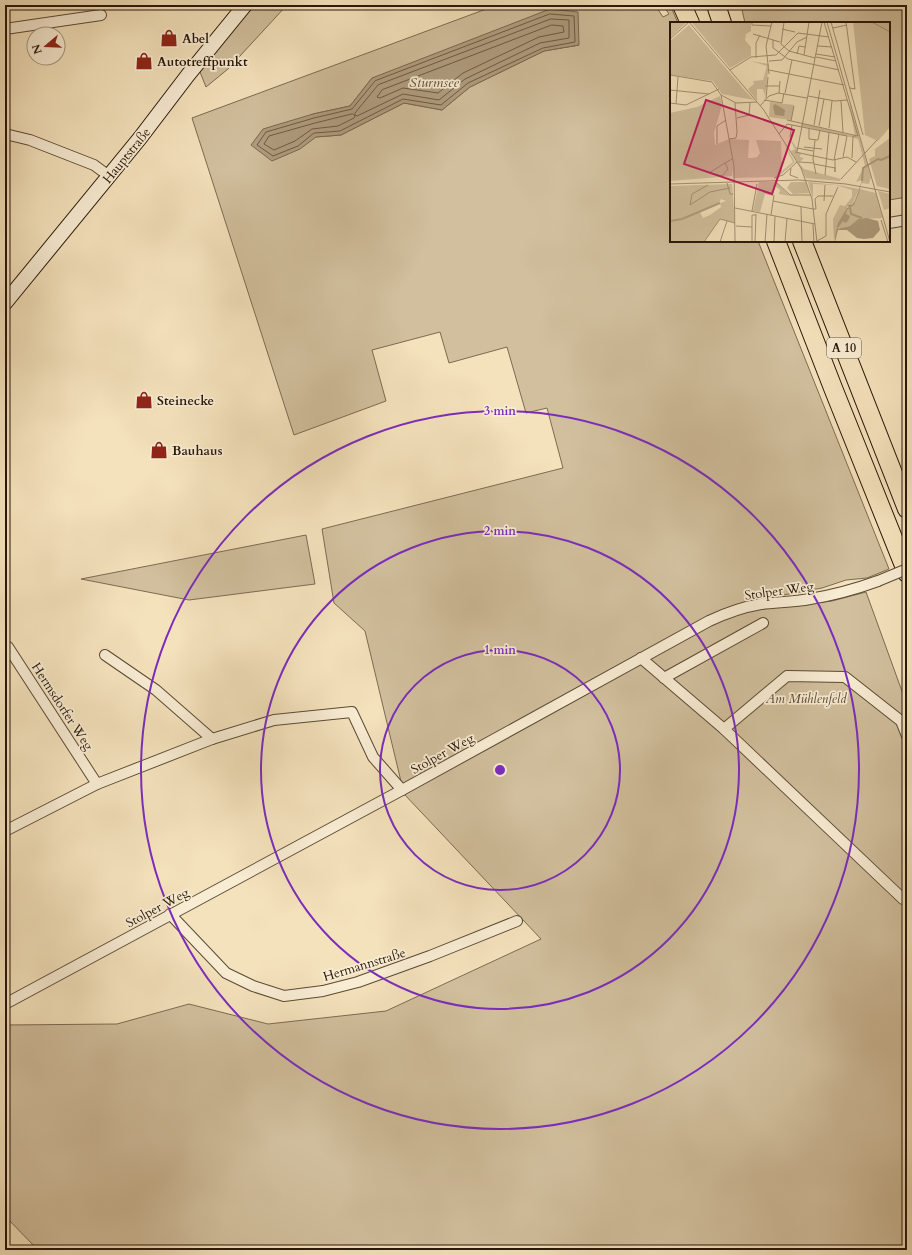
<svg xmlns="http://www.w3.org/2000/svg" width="912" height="1255" font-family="Cardo,serif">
	<rect width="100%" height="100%" fill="#f4e2bc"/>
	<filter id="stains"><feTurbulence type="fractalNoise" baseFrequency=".005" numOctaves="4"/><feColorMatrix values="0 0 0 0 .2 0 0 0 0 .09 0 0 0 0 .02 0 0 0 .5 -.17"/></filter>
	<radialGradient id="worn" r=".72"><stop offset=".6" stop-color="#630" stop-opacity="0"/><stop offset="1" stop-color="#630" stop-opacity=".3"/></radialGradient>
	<!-- green -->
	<g fill="#d1bf9d" stroke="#7c6b52" fill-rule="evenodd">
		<polygon points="255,5 287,5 228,69 206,87 200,72 201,66"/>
		<path d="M497 5H655L663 17 669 14 663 5H670L678 23H671V241H758L889 569 867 578 846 580 822 588 761 599 763 609 832 601 866 592 907 705V1250H38L5 1216V1025L117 1024 189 1004 268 1024 386 1011 541 939 404 794 365 631 334 603 322 529 563 468 547 408 526 413 507 347 449 363 440 332 372 350 386 401 294 435 192 118ZM579 45 544 51 470 87 442 110 404 103 341 135 315 137 313 114 350 106 372 78Z"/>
		<polygon points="741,5 907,5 907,197 889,200 889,23 745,23"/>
		<polygon points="306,535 315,584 189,600 81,579"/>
	</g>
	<!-- water -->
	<polygon fill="#af9d7f" stroke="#79674f" points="550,9 578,12 579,45 544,51 470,87 442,110 404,103 341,135 316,137 300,149 272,161 251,145 263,129 313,114 350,106 372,78"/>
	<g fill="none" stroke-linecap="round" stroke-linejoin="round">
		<!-- shore -->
		<g stroke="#6c5a44" stroke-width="1">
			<polygon points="550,14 574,16 575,42 543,48 468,83 441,105 403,99 340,131 314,133 298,146 273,156 257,145 266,132 314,118 352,109 375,81"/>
			<polygon points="551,19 569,20 569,38 540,43 465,79 439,100 403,94 357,116 355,115 355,113 378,85"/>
			<polygon points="552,25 563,26 564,32 539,37 463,73 438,93 403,88 380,98 377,97 382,90"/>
			<polygon points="353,114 355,116 354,118 338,126 312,129 295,141 274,150 264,144 269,136 315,123"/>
		</g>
		<!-- street casing -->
		<g stroke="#5b4a35" stroke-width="12">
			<g id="street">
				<polyline points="5,29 101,15"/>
				<polyline points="5,134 30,140 94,165 109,176"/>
				<polyline points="889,223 907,220"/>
				<polyline points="5,645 8,647 97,784"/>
				<polyline points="105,655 156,690 212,739"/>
				<polyline points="641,658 724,729 903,899 907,898"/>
				<polyline points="664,678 763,623"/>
				<polyline points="724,729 787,676 845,677 901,721 907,736"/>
				<polyline points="5,831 97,784 212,739 274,720 352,712 373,757 402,790"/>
				<polyline points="170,914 226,973 253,986 284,996 323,991 358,982 430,956 517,921"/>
				<path d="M5 1004 402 790 709 621C726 613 743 607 761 604 777 602 794 602 810 599 834 595 856 589 878 581"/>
			</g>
		</g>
		<!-- secondary casing -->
		<g stroke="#281708" stroke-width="16">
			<polyline id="secondary" points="5,303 140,138 188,75 245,5"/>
		</g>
		<!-- highway casing -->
		<g stroke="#281708" stroke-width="20">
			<g id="highway">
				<polyline points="682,5 690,23"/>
				<polyline points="716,5 722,23"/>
				<polyline points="776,241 833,388 907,573"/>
				<polyline points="802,241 907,509"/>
			</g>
		</g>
		<!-- street -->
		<use href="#street" stroke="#f8ecd3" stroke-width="10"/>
		<!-- secondary -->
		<use href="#secondary" stroke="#f8ecd3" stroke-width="14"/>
		<!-- highway -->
		<use href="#highway" stroke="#f4e2bc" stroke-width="18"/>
		<!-- street-bridge casing -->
		<g stroke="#5b4a35" stroke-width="12" stroke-linecap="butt">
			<polyline id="street-bridge" points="878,581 907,569"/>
		</g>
		<!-- street-bridge -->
		<use href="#street-bridge" stroke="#f8ecd3" stroke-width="10"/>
	</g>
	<!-- distance rings -->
	<g fill="none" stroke="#7b2cbf" stroke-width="2">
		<circle cx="500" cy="770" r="120"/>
		<circle cx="500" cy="770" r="239"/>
		<circle cx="500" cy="770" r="359"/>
	</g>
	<!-- icons -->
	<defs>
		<g id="shop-bare" transform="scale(1.38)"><path d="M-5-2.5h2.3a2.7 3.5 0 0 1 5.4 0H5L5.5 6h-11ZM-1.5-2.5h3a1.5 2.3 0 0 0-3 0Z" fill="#8f2418" stroke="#f8ecd3" stroke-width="2.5" paint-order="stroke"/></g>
	</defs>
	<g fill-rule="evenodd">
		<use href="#shop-bare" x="169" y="38"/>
		<use href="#shop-bare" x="144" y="61"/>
		<use href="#shop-bare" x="144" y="400"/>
		<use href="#shop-bare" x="159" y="450"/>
	</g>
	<g text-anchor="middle" stroke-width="3.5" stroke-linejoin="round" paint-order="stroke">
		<!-- shield labels -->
		<rect fill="#f8ecd3" stroke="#665745" stroke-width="1" x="827" y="338" width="34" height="20" rx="3"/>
		<g font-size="12" font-weight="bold" fill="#281708">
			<text x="844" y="352">A 10</text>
		</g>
		<!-- poi labels -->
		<g font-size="13" font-weight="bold" fill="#281708" stroke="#f8ecd3" text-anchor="start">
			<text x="182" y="43">Abel</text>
			<text x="157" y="66">Autotreffpunkt</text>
			<text x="157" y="405">Steinecke</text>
			<text x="172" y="455">Bauhaus</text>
		</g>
		<!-- street labels -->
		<g font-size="13" fill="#281708" stroke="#f8ecd3">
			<text transform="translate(126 155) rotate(-51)" y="5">Hauptstraße</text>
			<text transform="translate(779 590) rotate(-8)" y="5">Stolper Weg</text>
			<text transform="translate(63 706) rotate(57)" y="5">Hermsdorfer Weg</text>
			<text transform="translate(442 753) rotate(-29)" y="5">Stolper Weg</text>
			<text transform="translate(157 907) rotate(-28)" y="5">Stolper Weg</text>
			<text transform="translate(364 964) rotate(-17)" y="5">Hermannstraße</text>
		</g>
		<!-- park labels -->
		<g font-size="13" font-style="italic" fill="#5b4935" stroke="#f8ecd3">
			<text x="806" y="703">Am Mühlenfeld</text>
		</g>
		<!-- water labels -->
		<g font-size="14" font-style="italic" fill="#5e4d38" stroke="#f8ecd3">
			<text x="434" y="87">Sturmsee</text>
		</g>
	</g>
	<!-- overview -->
	<g transform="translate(670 22)">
		<rect width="220" height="220" fill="#f4e2bc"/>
		<path d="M0 0H16V1L0 16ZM81 0V9L76 12 75 18 81 25V34L60 46 22 1ZM183 0H220V105L208 119 195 113ZM19 3 76 70 84 78 52 72 43 59 0 53V19ZM81 39 99 42 95 74 93 67H87V79L78 67 84 62 83 59 93 58 97 44ZM50 74 52 83 44 111 45 123 59 117 79 118 78 136H82L87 135 90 131 86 118 111 119 112 149 123 140 113 120 125 140 108 155 63 156V147L62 154 0 159V91L27 85ZM179 79 201 155 199 162 191 161 192 158 186 160 195 143 188 117 131 104 132 101 185 114ZM100 80 124 83 121 98 99 95ZM220 116 219 124 220 167 207 164 199 137 205 134V127ZM120 118H121L127 126V130L131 131 130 135 134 136 129 141 134 147 171 157 170 159 136 156 121 129 125 127ZM89 160H106L120 174 109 172 110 168 105 164 103 174 95 172 90 190 83 189ZM121 160H136L139 171 123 172 117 166ZM138 160 168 163 189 167 182 183H178L177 186 182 184 190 167 206 171 213 196 188 197 180 204 167 207 164 220 163 197 170 183 175 184 182 175V168L166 163 143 162V177ZM62 162 65 201 50 197 34 220H0V164ZM51 177 56 179 50 181 51 185 40 193 33 196 30 190 25 191 49 181ZM208 169 220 172V186L214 188Z" fill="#d1bf9d" fill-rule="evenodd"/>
		<path d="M105 82 115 88 114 94 105 93 103 84ZM192 158 189 171 184 183 177 188 176 192 180 194 178 199 175 201 173 199 167 207 180 204 188 197 197 196 208 199 210 208 203 216 194 217 187 216 177 208H168L165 220V214L168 201 177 186 179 185 177 183H182L185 179Z" fill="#af9d7f"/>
		<path fill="none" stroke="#af9d7f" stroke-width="2" d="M192 159 193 146 208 137 211 138 220 134M180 186 181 192 192 196M0 199 12 197 50 181"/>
		<path fill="none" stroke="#a29174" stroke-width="1" d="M19 0 93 87 131 146 142 177 147 220M82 0V3L101 4M114 0 111 22 119 29 145 36M157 0 220 220M161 0 193 113M176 0 185 67 180 66M202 0 220 10M163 6 177 3M112 7 125 10M83 12 110 20M0 17 19 0M103 18V26L118 37 169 48M148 24 162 25M127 32 129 24 135 25M146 32 165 35M134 33 139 0M146 35 166 39M86 36V21L90 13M99 39 112 38 127 20 137 15M60 48 81 35 106 33 128 11 159 15M99 48 174 63M99 52 96 24 102 0M0 53 42 60 51 73 64 144 65 220M95 64H110M0 68 39 72M109 71 110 59M115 71 122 38M51 73 66 81 87 80M138 74 165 79 177 78M96 76 98 55M94 78 112 81 114 71M171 79 173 110M0 81 16 83 49 67M6 82 8 55M90 84 99 74 108 71 137 76M67 96 79 93 80 81M117 98 188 114 154 0M121 99 124 84M144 103 150 68M149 104 154 77M139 106V117L148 118 150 108M159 106 162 79M109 112 117 102 177 114 173 135M120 115 122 103M59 117 66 116 67 110 65 81M145 118 143 137 146 152M47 122V104L56 98M134 125 152 127M127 126 143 129M125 130 163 138 177 135 186 140M127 130 152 0M182 136 183 114H186M164 138 169 112M165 138V150V145M129 140 144 141M55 141 39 151 52 154 58 147 55 141 62 137M144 142 165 146M121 146 120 153 128 156M155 153 159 110M104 156 113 153 127 140M171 157 207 118M105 159 120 173H141M57 161 60 172H63M0 162 129 158 176 162 220 170M103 179 143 187H146L145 177 148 174H163M154 179 155 163M20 183 22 172 38 163M20 183 40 170 60 166M131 185 132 220M65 186 145 202M82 189 87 162M101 193 104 173M211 198 218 220M143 202 144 220M66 204 82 205M147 219 156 214V192L168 165M34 220 50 197 65 201M35 220H62M50 220 57 199M82 220V193H86M85 220 86 192M95 220 97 192M104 220 105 194M108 220H121M115 220 117 196"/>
		<path fill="#c2185b" fill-opacity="0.15" stroke="#c2185b" stroke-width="2" d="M36 78 124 108 102 172 14 142Z"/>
		<rect width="220" height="220" fill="none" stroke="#281708" stroke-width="2"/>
	</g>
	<circle cx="500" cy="770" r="6" fill="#7b2cbf" stroke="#f8ecd3" stroke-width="2"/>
	<g font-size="12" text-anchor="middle" font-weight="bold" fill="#7b2cbf" stroke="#f8ecd3" stroke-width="3.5" stroke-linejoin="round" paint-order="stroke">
		<text x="500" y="415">3 min</text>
		<text x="500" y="535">2 min</text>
		<text x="500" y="654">1 min</text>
	</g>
	<!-- margin -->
	<rect width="912" height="1255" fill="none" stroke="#f4e2bc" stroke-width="20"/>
	<rect x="6" y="6" width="900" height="1243" fill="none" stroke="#281708" stroke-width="2"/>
	<rect x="10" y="10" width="892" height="1235" fill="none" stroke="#281708"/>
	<!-- north arrow -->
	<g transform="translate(46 46) rotate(251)"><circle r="19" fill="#f8ecd3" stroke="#a59782"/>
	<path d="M0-3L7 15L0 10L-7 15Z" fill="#8f2418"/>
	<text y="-6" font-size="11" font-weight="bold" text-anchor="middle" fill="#281708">N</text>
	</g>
	<rect width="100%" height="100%" filter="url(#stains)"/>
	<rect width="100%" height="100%" fill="url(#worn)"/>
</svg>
